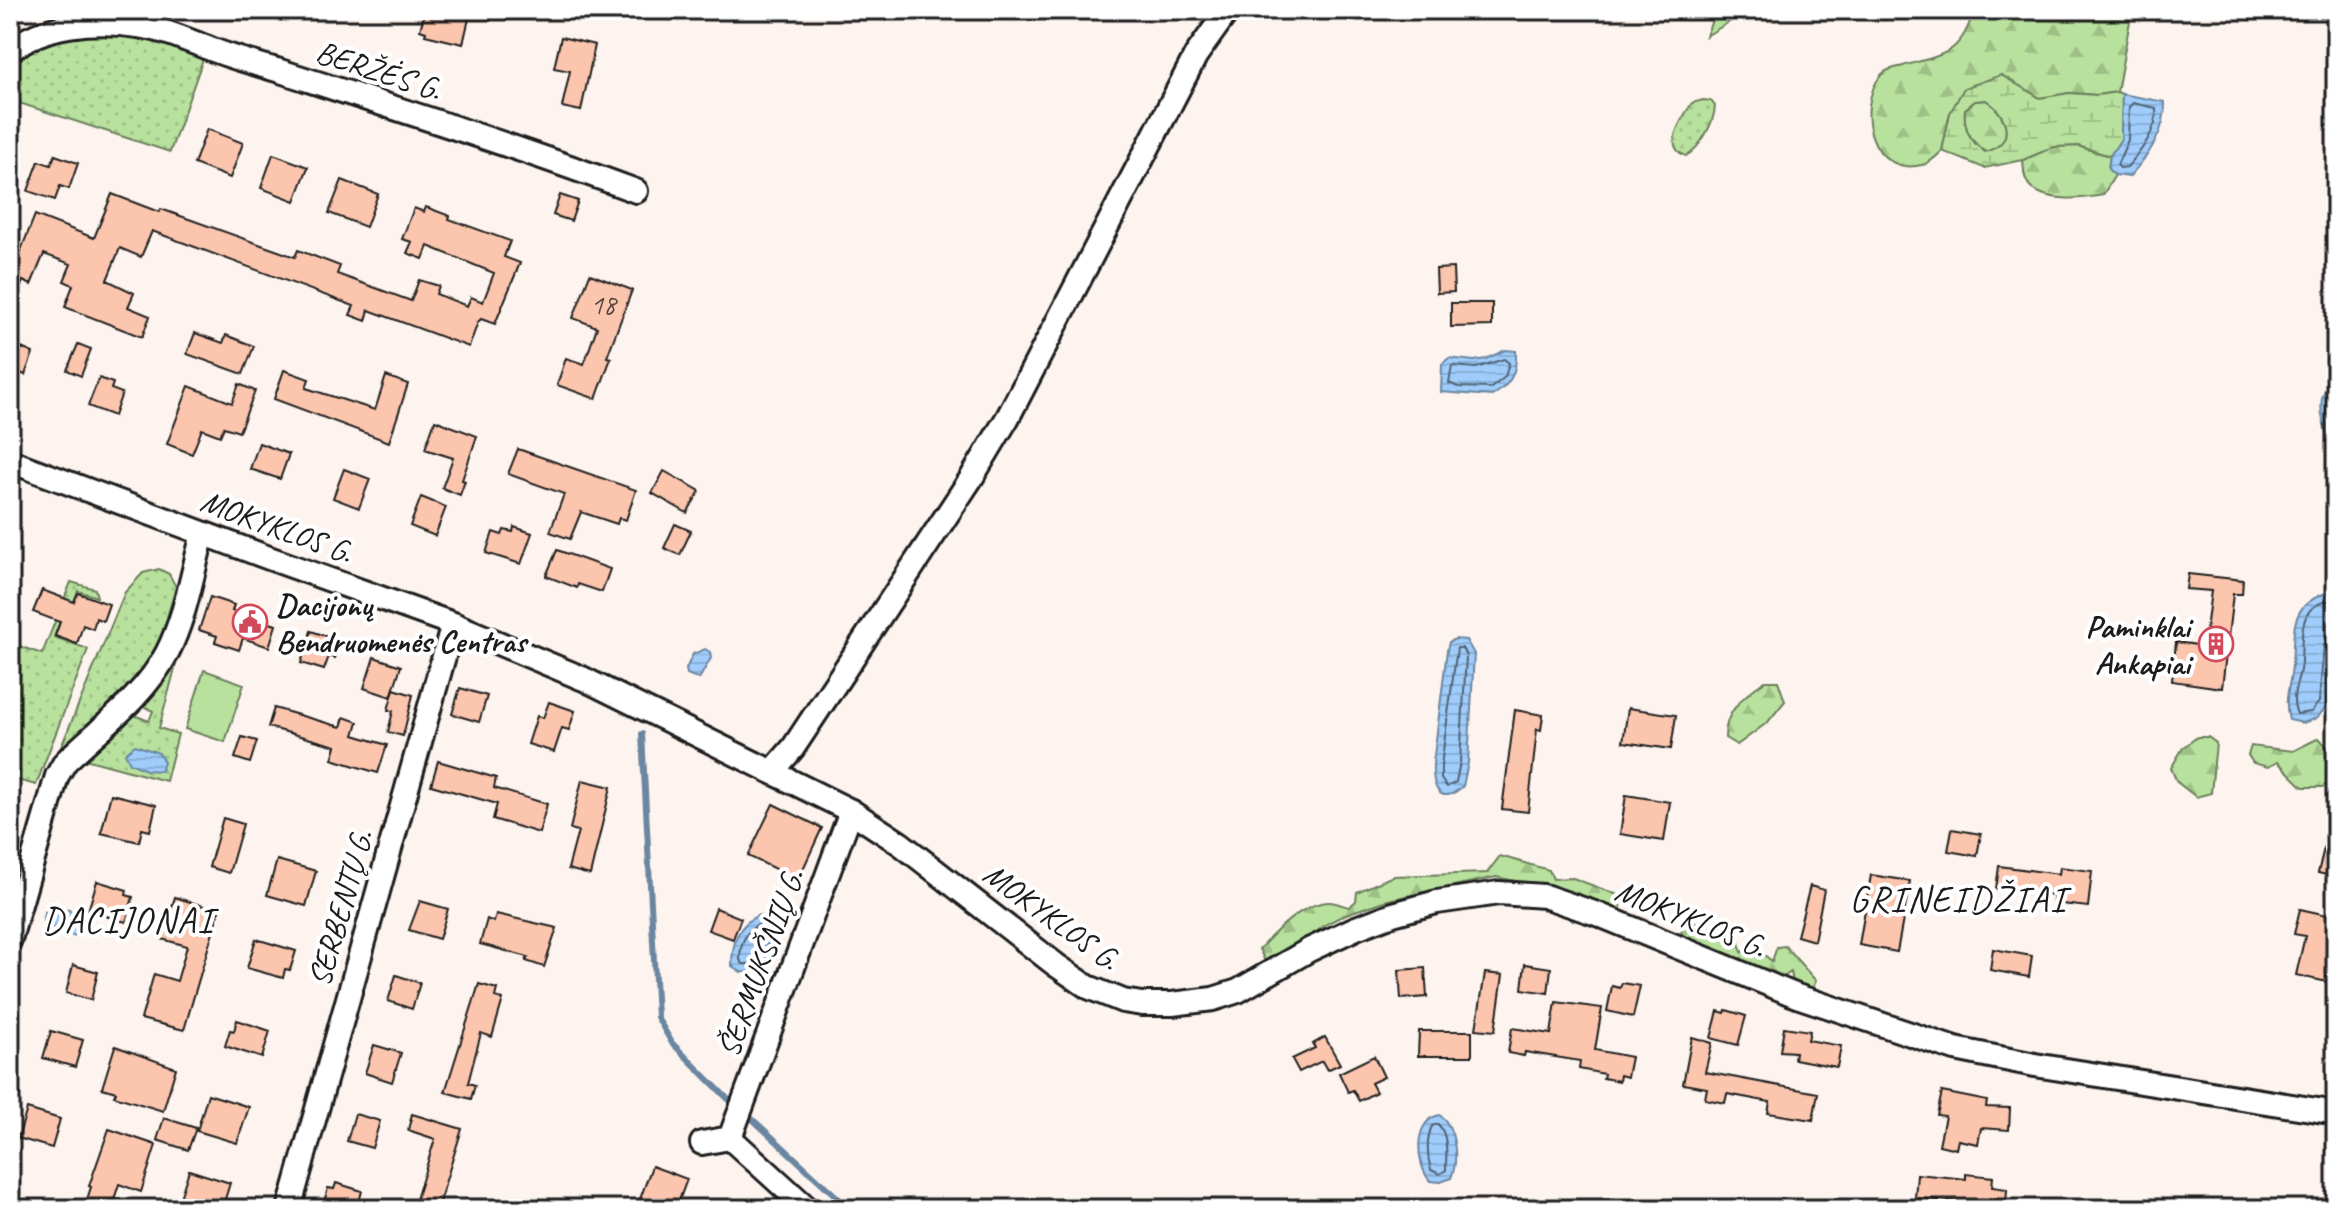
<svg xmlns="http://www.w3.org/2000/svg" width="2346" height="1219" font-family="Caveat,sans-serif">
	<defs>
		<pattern id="grass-dots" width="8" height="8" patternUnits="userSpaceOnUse" patternTransform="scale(2)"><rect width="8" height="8" fill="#b8e19d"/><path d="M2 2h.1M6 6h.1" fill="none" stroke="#9ec087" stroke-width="1.8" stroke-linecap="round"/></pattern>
		<pattern id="forest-firs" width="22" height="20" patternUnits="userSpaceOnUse" patternTransform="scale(2)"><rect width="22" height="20" fill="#b8e19d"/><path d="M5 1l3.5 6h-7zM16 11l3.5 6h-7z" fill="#9ec087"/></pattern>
		<pattern id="wetland-marsh" width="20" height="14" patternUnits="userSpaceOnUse" patternTransform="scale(2)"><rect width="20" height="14" fill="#b8e19d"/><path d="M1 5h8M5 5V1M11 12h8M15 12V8" fill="none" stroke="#9ec087"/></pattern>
		<pattern id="water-rules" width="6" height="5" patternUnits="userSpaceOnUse" patternTransform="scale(2)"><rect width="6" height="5" fill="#9fccfa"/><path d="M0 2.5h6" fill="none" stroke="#88afd6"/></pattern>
	</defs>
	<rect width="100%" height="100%" fill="#fef4ef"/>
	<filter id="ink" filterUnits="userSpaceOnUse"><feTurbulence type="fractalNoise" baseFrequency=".0125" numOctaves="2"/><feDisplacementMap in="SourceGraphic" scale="16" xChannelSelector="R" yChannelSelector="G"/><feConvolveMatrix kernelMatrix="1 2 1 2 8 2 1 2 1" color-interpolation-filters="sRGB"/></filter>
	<g filter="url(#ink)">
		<!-- grass -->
		<g fill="url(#grass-dots)" stroke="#6a7e5c" stroke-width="2">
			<polygon points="1716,10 1749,10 1706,36"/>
			<path d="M118 33 156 39 204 56 170 152 10 100C10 90 7 71 11 62 22 41 95 34 118 33Z"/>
			<path d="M1703 100 1711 101 1715 106C1714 123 1701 147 1686 156 1661 147 1683 117 1692 103Z"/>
			<polygon points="159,569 169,574 176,587 157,651 133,686 59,752 125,592 143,573"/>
			<polygon points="71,582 95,589 97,597 78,591 70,612 64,611 54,637 88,649 36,785 10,778 10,643 42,654"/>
			<polygon points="177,661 159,728 178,734 166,781 85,759 134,715 149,721 153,711 143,706"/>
		</g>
		<!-- forest -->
		<g fill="url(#forest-firs)" stroke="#6a7e5c" stroke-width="2">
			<path d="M1974 10H2132L2117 92 2097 95 2069 93 2040 98 2001 75 1950 113 1942 151C1937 156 1929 164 1922 165 1870 177 1855 108 1881 75 1886 69 1895 68 1903 66 1944 54 1961 55 1974 10Z"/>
			<path d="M1986 100C2008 115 2017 143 1985 152 1970 141 1963 128 1965 109L1975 101Z"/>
			<path d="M2078 146 2110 156 2108 169 2115 175 2103 195C2082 199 2044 203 2029 185 2023 178 2024 168 2023 160L2053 147Z"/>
			<path d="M1765 681H1778L1785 701 1768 722 1737 745 1725 738C1724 712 1744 695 1765 681Z"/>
			<polygon points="2197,737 2208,737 2216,743 2211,793 2196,797 2177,782 2171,768 2183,748"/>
			<path d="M2319 738C2331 751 2336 760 2336 777L2323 787H2303L2278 762 2268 767 2253 763 2248 755 2251 746 2293 751Z"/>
			<path d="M1500 856 1549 870 1553 879 1573 878 1618 895 1621 908 1616 913 1560 890 1496 877 1388 900 1346 914 1328 923 1294 948 1265 961 1259 949C1276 931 1303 902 1330 902 1336 902 1343 906 1349 907L1356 901 1357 892 1393 876 1487 873Z"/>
			<path d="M1688 920 1738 940 1742 952 1755 948 1772 961 1777 947 1785 946 1816 981 1812 990 1793 982 1791 972 1781 979 1748 969 1742 958C1724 964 1694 947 1681 935L1683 922Z"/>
		</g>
		<!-- wetland -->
		<path fill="url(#wetland-marsh)" stroke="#6a7e5c" stroke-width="2" fill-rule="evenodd" d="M2001 75 2040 98 2069 93 2097 95 2117 92 2122 94 2121 139 2110 156 2078 146 2053 147 2023 160 1984 168 1942 151 1950 113 1964 88ZM1986 100C2008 115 2017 143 1985 152 1970 141 1963 129 1965 109L1975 101Z"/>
		<!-- pitch -->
		<polygon fill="#b8e19d" stroke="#6a7e5c" stroke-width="2" points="204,670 244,684 225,742 185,729"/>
		<!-- water -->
		<g fill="url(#water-rules)" stroke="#6b86a1" stroke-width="2">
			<path d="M2122 94 2165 102C2166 131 2149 155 2129 177L2115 175 2108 169 2110 156 2121 139Z"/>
			<path d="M1505 350 1516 351C1517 373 1511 384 1492 396L1441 392 1442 364 1449 358 1474 361 1486 359Z"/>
			<path d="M2336 376V460C2327 432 2308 399 2336 376Z"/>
			<path d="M2329 592H2336V632L2329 659 2327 706 2317 718 2303 723 2289 720C2283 697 2291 686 2292 664 2295 629 2288 605 2329 592Z"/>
			<path d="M1455 639 1466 640 1474 654 1468 763 1463 786C1439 808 1432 786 1433 764L1447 650 1449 642Z"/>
			<polygon points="705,649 710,652 711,658 699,679 687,674 686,669 693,654"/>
			<polygon points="135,745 159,753 164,762 161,771 146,770 130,763 125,753"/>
			<polygon points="51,908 69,910 83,919 80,932 73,936 46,926 43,922 45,912"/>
			<path d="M759 915C789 930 775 949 764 973L741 972 732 966C732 944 737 924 759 915Z"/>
			<path d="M1440 1115C1456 1128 1459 1160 1451 1178L1441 1182 1430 1181C1416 1165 1412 1120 1440 1115Z"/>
		</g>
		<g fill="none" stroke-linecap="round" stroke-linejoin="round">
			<!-- shore -->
			<g stroke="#506275" stroke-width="2">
				<path d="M2133 103 2156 108C2159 128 2140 153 2127 167L2120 168 2117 165 2128 140 2129 107Z"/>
				<polygon points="1504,359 1509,363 1505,377 1491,388 1458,387 1449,383 1452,366 1476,368"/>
				<path d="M2336 600C2292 602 2305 642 2300 670 2297 685 2290 699 2297 714L2311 712 2319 702 2324 645 2329 639 2336 638"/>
				<polygon points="1457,648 1462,648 1466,656 1460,762 1456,782 1447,787 1441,779 1441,766"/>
				<path d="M758 925 768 932 769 943 758 964H743L740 960C740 945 744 932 758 925Z"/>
				<path d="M1438 1124C1449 1136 1446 1155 1446 1170L1440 1174 1431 1170C1427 1157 1426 1139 1432 1126Z"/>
			</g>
			<!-- stream -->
			<g stroke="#6b86a1" stroke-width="6">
				<polyline points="642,734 657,1017 672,1043 728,1099"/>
				<polyline points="749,1116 850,1209"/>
			</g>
		</g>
		<!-- building -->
		<g fill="#fcc6ae" stroke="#1c1c1c" stroke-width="2">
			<polygon points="425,10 471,10 463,44 425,35 426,32 420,30"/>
			<polygon points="561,37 595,45 581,111 562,107 570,71 554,68"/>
			<polygon points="207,129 243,143 230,178 194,164"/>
			<polygon points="273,154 308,167 295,201 261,188"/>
			<polygon points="55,155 78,163 69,189 60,186 55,200 28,191 39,161 51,165"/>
			<polygon points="342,180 378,194 366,227 329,213"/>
			<polygon points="112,194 159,212 161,209 295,257 298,250 340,266 337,274 411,301 419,280 439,286 436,294 467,306 471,297 483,302 494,273 428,246 423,259 407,253 412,242 402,239 414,208 424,212 426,207 450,216 449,219 510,241 504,257 520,263 495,324 481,319 478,322 469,347 369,310 366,321 350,315 354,306 152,231 141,257 120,248 107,280 134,293 128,307 150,316 142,337 65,307 73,285 64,281 71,264 44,254 31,285 23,281 10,313 10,270 17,254 19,255 35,215 94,238"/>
			<polygon points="560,195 578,201 571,221 553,215"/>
			<polygon points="1453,268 1454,292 1437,293 1436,269"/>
			<polygon points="590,274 632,290 607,357 611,358 596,399 557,385 566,358 584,364 597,327 573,318"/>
			<polygon points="1451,303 1492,303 1492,326 1451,327"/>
			<polygon points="195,333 223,343 226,335 254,346 243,374 187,354"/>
			<polygon points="10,343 33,353 25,375 10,369"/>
			<polygon points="78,344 91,349 81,376 67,370"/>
			<polygon points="284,370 309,379 306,388 375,410 386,376 408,384 389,442 274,399"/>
			<polygon points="99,378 113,383 111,389 122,393 114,416 88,406"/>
			<polygon points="239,384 255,391 239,432 224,427 220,436 202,429 192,454 167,444 189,386 232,403"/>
			<polygon points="435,420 477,436 462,480 465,481 460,495 442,488 453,458 425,449"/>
			<polygon points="259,443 289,454 280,479 250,469"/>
			<polygon points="518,449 636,490 626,520 619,518 617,524 581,512 570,539 550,532 564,494 508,474"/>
			<polygon points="344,469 370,479 359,508 333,498"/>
			<polygon points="664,471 700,491 687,513 652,493"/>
			<polygon points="421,497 446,507 435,536 410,526"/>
			<polygon points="675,524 691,531 680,555 664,548"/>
			<polygon points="514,527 532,533 521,564 486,553 493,532 502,535 504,530 513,532"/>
			<polygon points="557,550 610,569 602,592 578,584 577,588 546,576"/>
			<polygon points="2188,574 2243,580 2242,594 2233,594 2222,688 2172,681 2176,642 2204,646 2211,591 2186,589"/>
			<polygon points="42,590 74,602 78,593 109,604 103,621 96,618 93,629 83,625 77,644 55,636 60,622 33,612"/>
			<polygon points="210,597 234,605 232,611 276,625 269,647 243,638 239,650 215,642 217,636 199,630"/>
			<polygon points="311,631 341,641 335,658 329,656 324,670 301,663"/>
			<polygon points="374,657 401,666 391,697 364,688"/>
			<polygon points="460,688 487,696 479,722 452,714"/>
			<polygon points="394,689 413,695 403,736 388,732 393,711 388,710"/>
			<polygon points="549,702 575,711 569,730 562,728 554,752 528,744 537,716 543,718"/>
			<polygon points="274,708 341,727 344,717 358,722 354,735 387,745 378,773 332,759 336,746 268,727"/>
			<polygon points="1628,708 1676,715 1671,749 1623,742"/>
			<polygon points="1515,710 1543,715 1541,730 1537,729 1528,812 1502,809"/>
			<polygon points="242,737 257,741 250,763 235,758"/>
			<polygon points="438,761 496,778 494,788 547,804 539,833 493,819 497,804 431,785"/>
			<polygon points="582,780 611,787 590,875 568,869 578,831 570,829"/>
			<polygon points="111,794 156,805 150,831 142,829 139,842 101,833"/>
			<polygon points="1626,795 1670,802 1664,841 1620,834"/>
			<polygon points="773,804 822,828 798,880 748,856"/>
			<polygon points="223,818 243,824 229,873 209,867"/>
			<polygon points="2330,823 2336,824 2336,877 2318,873"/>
			<polygon points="1952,829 1981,834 1977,856 1948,851"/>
			<polygon points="277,860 316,871 306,906 267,895"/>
			<polygon points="1999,866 2059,874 2060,867 2092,871 2088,907 2053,903 2054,895 1996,889"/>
			<polygon points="1871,875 1910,881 1897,952 1859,945"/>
			<polygon points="97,881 127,890 126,895 133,897 126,922 88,911"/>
			<polygon points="1810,886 1824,890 1814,941 1797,936"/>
			<polygon points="175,897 219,911 184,1030 141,1019 154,974 177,981 187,946 162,939"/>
			<polygon points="420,901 448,909 439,939 409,930"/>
			<polygon points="716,908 741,918 733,939 708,930"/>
			<polygon points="2300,909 2336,917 2330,942 2336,944 2336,984 2296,975 2305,936 2294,934"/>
			<polygon points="496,914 557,928 544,967 526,961 528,957 480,944 487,919 494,922"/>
			<polygon points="256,939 296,951 290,970 285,969 283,978 247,968"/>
			<polygon points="1993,949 2032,956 2029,977 1990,970"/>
			<polygon points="1525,964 1551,968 1548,993 1522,989"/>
			<polygon points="73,965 98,972 91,1000 66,993"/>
			<polygon points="1425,968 1427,997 1401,999 1399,970"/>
			<polygon points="1485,973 1503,975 1495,1031 1476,1029"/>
			<polygon points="396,975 420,983 412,1009 388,1001"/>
			<polygon points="1622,983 1640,986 1633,1017 1607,1011 1612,986 1620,988"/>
			<polygon points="479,984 497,989 495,997 503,999 492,1037 481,1033 468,1083 475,1085 471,1099 445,1092"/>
			<polygon points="1556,1002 1602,1008 1595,1050 1631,1057 1627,1077 1620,1075 1619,1081 1603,1078 1604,1074 1579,1069 1580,1061 1525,1052 1524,1056 1508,1053 1512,1028 1551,1034"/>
			<polygon points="1726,1010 1746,1016 1738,1045 1711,1038 1718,1011 1725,1013"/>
			<polygon points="237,1020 270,1031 262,1058 225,1046 230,1030 234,1031"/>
			<polygon points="1784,1027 1810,1031 1808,1040 1841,1046 1837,1067 1794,1059 1795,1052 1780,1051"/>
			<polygon points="51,1031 83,1040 75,1067 43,1058"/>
			<polygon points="1419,1031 1472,1031 1472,1056 1418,1056"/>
			<polygon points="1325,1037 1340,1064 1327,1070 1322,1061 1299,1072 1292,1059 1315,1048 1313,1044"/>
			<polygon points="1692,1037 1712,1043 1705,1072 1818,1093 1813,1120 1768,1113 1770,1102 1727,1094 1725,1103 1705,1099 1707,1088 1683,1084"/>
			<polygon points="374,1045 401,1053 392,1082 365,1073"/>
			<polygon points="115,1046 176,1068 163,1111 114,1096 116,1092 102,1088"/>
			<polygon points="1374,1056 1384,1077 1371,1083 1376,1092 1359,1101 1353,1090 1348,1092 1339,1073"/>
			<polygon points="1942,1092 1987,1101 1986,1107 2010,1108 2009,1130 1981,1128 1978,1144 1958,1140 1956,1149 1939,1145 1945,1116 1937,1115"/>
			<polygon points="208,1094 249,1107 237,1143 197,1131"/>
			<polygon points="27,1109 60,1119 52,1148 18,1138"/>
			<polygon points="355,1114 380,1121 372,1148 347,1141"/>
			<polygon points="412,1114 462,1129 437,1209 413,1209 435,1139 408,1130"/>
			<polygon points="164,1118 196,1128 188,1150 157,1140"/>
			<polygon points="109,1129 156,1145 141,1192 119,1184 111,1209 84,1209 91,1187 89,1186"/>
			<polygon points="652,1166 687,1179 676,1209 656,1209 639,1202"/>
			<polygon points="189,1170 230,1183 222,1209 214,1209 180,1198"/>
			<polygon points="1917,1174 1966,1179 1966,1174 1993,1177 1992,1187 2007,1189 2006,1206 1915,1198"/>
			<polygon points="336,1183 362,1191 357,1209 329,1209 330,1204 324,1202 328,1188 334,1189"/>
		</g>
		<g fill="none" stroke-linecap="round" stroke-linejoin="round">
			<!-- minor casing -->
			<g stroke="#1c1c1c" stroke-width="28">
				<g id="minor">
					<path d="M10 51C43 23 96 20 138 26 164 29 189 41 213 50 234 58 256 64 277 70 398 109 518 147 636 191"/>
					<polyline points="10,461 269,558 453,624 584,679 851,811 901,844 1056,965 1088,987 1123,1001 1142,1004 1172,1004 1213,999 1238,991 1309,950 1356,928 1393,914 1437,902 1499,893 1544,896 1597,914 1797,996 1955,1049 2035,1065 2336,1113"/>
					<polyline points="773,771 793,748 972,477 1008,417 1196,55 1226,13 1232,10"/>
					<path d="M10 939 57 776 65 762C100 728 144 697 167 653 186 616 192 573 203 534"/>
					<polyline points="730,1138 808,1209"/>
					<polyline points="702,1143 730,1138 851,811"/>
					<polyline points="289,1209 453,624"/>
				</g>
			</g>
			<!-- minor -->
			<use href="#minor" stroke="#fff" stroke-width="22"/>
		</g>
	</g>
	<!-- icons -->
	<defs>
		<g id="civic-ring" transform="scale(1.8)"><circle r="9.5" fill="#fff" stroke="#d1495b" stroke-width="1.5"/><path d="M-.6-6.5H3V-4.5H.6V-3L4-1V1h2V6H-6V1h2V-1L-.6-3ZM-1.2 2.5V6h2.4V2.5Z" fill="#d1495b"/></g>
		<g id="building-ring" transform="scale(1.8)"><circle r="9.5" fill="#fff" stroke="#d1495b" stroke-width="1.5"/><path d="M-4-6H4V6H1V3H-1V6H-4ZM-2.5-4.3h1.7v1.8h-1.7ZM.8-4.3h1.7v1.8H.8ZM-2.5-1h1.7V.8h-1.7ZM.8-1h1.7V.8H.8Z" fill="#d1495b"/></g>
	</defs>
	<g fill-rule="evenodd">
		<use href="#civic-ring" x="250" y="622"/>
		<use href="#building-ring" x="2216" y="644"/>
	</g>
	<g text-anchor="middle" stroke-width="8" stroke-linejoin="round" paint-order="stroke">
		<!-- number labels -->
		<g font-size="28" fill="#544640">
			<text x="603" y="314">18</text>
		</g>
		<!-- street labels -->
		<g font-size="32" fill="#1c1c1c" stroke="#fff">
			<text transform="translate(379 70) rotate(18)" y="11">BERŽĖS G.</text>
			<text transform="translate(277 526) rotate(20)" y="11">MOKYKLOS G.</text>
			<text transform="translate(340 908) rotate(-74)" y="11">SERBENTŲ G.</text>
			<text transform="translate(1052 916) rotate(36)" y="11">MOKYKLOS G.</text>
			<text transform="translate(1691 918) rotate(22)" y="11">MOKYKLOS G.</text>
			<text transform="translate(760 963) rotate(-70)" y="11">ŠERMUKŠNIŲ G.</text>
		</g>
		<!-- poi labels -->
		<g font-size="32" font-weight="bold" fill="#1c1c1c" stroke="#fff" text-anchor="start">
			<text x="276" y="615">Dacijonų<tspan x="276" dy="37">Bendruomenės Centras</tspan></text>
			<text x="2190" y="637" text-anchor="end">Paminklai<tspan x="2190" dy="37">Ankapiai</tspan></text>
		</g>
		<!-- quarter labels -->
		<g font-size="36" letter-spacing="2" fill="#1c1c1c" stroke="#fff">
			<text x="1958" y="911">GRINEIDŽIAI</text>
			<text x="128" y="932">DACIJONAI</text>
		</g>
	</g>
	<!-- margin -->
	<rect width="2346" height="1219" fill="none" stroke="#fff" stroke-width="40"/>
	<rect x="20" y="20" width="2306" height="1179" fill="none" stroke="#1c1c1c" stroke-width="3" filter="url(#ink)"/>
</svg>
